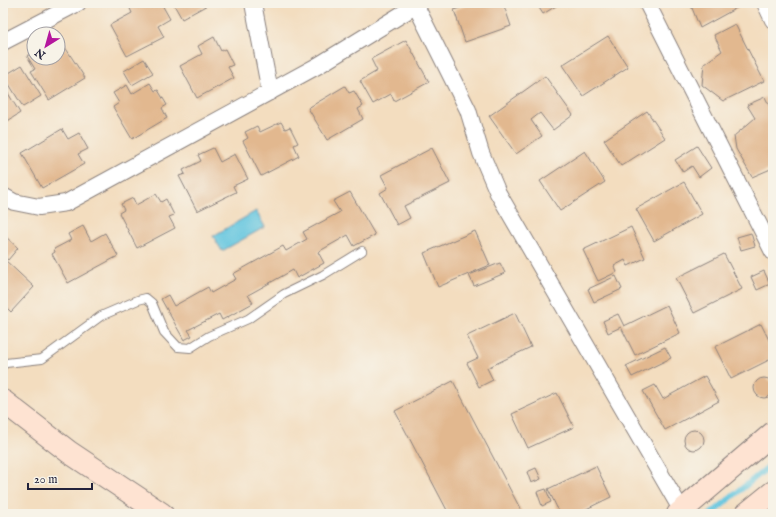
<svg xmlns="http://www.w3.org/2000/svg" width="776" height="517" font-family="'IM FELL English',serif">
	<rect width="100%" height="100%" fill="#f7f3e8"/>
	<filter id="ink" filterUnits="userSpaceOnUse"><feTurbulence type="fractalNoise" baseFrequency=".025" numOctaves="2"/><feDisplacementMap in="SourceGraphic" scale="8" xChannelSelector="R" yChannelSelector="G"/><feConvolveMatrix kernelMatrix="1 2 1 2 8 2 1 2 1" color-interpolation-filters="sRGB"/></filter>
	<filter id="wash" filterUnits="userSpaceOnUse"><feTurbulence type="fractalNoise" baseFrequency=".012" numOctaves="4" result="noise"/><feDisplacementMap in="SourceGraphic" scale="16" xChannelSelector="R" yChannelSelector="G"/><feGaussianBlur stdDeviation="0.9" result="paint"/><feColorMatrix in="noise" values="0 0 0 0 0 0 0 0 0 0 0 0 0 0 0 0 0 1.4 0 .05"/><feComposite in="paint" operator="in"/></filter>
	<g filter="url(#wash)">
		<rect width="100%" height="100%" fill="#f3ddbf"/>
		<!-- water -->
		<polygon fill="#61c5df" stroke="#42748d" points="256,211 265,227 222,251 213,236"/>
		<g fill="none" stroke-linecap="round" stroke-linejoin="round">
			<!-- stream -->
			<polyline stroke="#61c5df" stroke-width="6" points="711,514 773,463"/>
		</g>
		<g id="blocks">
			<!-- building -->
			<g fill="#e2b88f">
				<polygon points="129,3 148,3 151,8 161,3 170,19 158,26 164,37 127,56 110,25 132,13 128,4"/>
				<polygon points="173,3 211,3 182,19"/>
				<polygon points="473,3 503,3 511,26 465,42 454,10"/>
				<polygon points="536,3 561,3 543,14"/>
				<polygon points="690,3 741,3 742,5 700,28"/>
				<polygon points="735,24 764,81 723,101 702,85 704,64 722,51 714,35"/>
				<polygon points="608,36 628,67 583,96 562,65"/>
				<polygon points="214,37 221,51 225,49 233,65 228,67 234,78 197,98 180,66 202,54 198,46"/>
				<polygon points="406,40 429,82 394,101 391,94 373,104 360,81 377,71 371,59"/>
				<polygon points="63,44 85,78 49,100 31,71 35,69 27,56 34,52 34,58 58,58 58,47"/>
				<polygon points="144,59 153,73 132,85 124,71"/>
				<polygon points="22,65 41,96 23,107 4,76"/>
				<polygon points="545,76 573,115 553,130 540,113 531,120 542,136 516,154 489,116"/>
				<polygon points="150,83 155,91 158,90 167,105 162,108 167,118 132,139 113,107 119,103 113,93 127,85 132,94"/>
				<polygon points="3,85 20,113 3,124"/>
				<polygon points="345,86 349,93 354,91 363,106 358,109 363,119 327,140 308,108"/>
				<polygon points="765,97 773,113 773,168 752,177 736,149 734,136 755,118 747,105"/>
				<polygon points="647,111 665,138 621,166 604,140"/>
				<polygon points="281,122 285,129 290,127 298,143 294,145 299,156 261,176 243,141 248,138 245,132 257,126 260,132"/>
				<polygon points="62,129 68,139 79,133 88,149 78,154 84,164 42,188 22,153"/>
				<polygon points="697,146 711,168 699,177 692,166 683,172 675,160"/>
				<polygon points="213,148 220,162 235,154 248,179 233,186 236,192 197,211 179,176 185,174 183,170 201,161 198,155"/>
				<polygon points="432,148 450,183 404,206 410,218 397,225 380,193 388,188 381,175"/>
				<polygon points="585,151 605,182 560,211 540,181"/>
				<polygon points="684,182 702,214 654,241 636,209"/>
				<polygon points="350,192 375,235 354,246 348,235 318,252 324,263 297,278 293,270 248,295 253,303 222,320 219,314 188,330 192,336 184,340 161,299 168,295 174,306 208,287 211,293 236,279 233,274 283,246 286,251 307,239 303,232 340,212 333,201"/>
				<polygon points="156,194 161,202 166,199 174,215 169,217 175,228 137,248 119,213 124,210 121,204 133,198 136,205"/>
				<polygon points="83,226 91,241 105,233 118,256 68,283 52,254 55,252 54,249 71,240 68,234"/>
				<polygon points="631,227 645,258 628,266 625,260 614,266 617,272 598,281 583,250"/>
				<polygon points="475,231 490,265 438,287 424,253"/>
				<polygon points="751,233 755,246 741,250 737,237"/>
				<polygon points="5,236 18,248 8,260 3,255 3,239"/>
				<polygon points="724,254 742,289 694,313 676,278"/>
				<polygon points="4,259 34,287 11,312 3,304 3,261"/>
				<polygon points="500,263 505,273 474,286 469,275"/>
				<polygon points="764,271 770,284 757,290 751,277"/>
				<polygon points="616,276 622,289 594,302 588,289"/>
				<polygon points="667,305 680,333 635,355 621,327 608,333 603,321 618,314 624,326"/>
				<polygon points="515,313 531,347 487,368 493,380 479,387 467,363 478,358 467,336"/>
				<polygon points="761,324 773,348 773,358 731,379 715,347"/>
				<polygon points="665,347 671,358 632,377 626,366"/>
				<polygon points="705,376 719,401 665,430 643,391 655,385 663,399"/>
				<circle cx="764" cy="388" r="10"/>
				<polygon points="453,381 523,514 449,514 395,411"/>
				<polygon points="557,393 574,427 528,448 512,414"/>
				<circle cx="694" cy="440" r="10"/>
				<polygon points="596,466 611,497 576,514 560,514 548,489"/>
				<polygon points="536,468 541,479 531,483 527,472"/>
				<polygon points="546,489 551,502 542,506 537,492"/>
			</g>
		</g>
	</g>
	<g filter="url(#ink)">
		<use href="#blocks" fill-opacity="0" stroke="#8a807d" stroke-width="1"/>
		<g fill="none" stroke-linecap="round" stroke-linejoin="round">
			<!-- lane casing -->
			<g stroke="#8a807d" stroke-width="10">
				<polyline id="lane" points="3,365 6,363 42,359 101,316 138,300 146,298 152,303 164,332 178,347 190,348 209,336 248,319 284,294 323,275 362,251"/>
			</g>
			<!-- street casing -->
			<g stroke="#8a807d" stroke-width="18">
				<g id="street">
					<polyline points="253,3 270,92"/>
					<polyline points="647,3 773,252"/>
					<polyline points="765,3 773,20"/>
					<polyline points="416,6 468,110 481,153 498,193 682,511"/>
					<polyline points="3,42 78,3"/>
					<polyline points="3,196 14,202 39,207 66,203 319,65 420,3"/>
				</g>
			</g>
			<!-- secondary casing -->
			<g stroke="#8a807d" stroke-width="24">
				<g id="secondary">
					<polyline points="3,401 69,452 162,514"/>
					<polyline points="678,514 773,433"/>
					<polyline points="746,514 773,492"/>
				</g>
			</g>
			<!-- lane -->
			<use href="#lane" stroke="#fff" stroke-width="8"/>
			<!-- street -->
			<use href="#street" stroke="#fff" stroke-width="16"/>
			<!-- secondary -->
			<use href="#secondary" stroke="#fee3d2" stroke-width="22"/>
		</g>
	</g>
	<!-- margin -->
	<rect width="776" height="517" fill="none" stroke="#f7f3e8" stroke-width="16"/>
	<!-- north arrow -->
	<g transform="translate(46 46) rotate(217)"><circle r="19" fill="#f7f3e8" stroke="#a29fa3"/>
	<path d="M0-3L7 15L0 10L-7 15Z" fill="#b5179e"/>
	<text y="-6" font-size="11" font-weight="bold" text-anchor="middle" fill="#22223b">N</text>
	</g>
	<!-- scale -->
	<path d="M28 483v6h64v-6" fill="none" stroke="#22223b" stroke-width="2"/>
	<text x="34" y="483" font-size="12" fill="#22223b" stroke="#f7f3e8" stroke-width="3" paint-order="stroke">20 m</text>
</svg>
